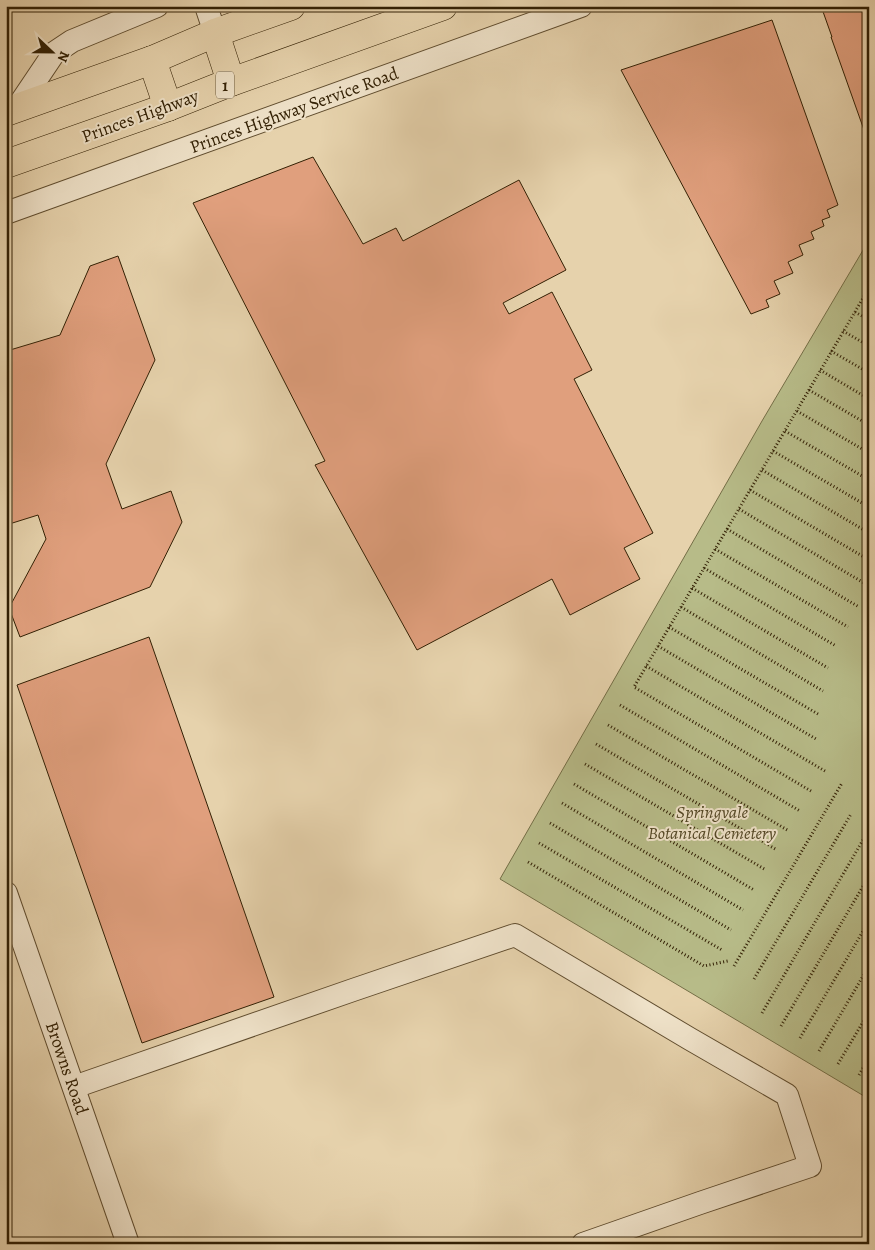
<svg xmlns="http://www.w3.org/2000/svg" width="875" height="1250" font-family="Alegreya,serif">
	<rect width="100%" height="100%" fill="#e6d2ac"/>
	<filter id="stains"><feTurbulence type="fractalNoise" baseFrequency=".004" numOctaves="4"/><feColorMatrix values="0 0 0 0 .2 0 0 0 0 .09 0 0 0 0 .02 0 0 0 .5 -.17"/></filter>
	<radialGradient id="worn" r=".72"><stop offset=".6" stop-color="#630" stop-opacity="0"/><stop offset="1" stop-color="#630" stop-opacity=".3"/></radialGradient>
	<!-- green -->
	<polygon fill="#b7bb88" stroke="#746e46" points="869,240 869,1099 500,879 762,421"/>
	<!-- building -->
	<g fill="#e09f7d" stroke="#322004">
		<polygon points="821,6 869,6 869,129 864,130 831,37 832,37"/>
		<polygon points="772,20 838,205 827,210 830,217 822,220 824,226 811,232 814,239 799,245 803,255 788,262 793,273 774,281 780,294 766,300 769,307 751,314 621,70"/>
		<polygon points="313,157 363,244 396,228 403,241 519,180 566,270 503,303 509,314 552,292 592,370 574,379 653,533 624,548 640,579 570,615 552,579 417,650 315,465 325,461 193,203"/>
		<polygon points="118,256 155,360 106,464 122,509 171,491 182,522 150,587 20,637 9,608 46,539 38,515 6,525 6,443 9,437 6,430 6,338 10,350 60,335 90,266"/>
		<polygon points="149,637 274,997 142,1043 17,685"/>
	</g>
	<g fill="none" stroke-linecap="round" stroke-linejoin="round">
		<!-- minor casing -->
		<g stroke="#5f4c2e" stroke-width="24">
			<g id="minor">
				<polyline points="206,6 215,33"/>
				<polyline points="17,108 54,53 72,41 157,6"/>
				<polyline points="6,213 581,6"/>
				<polyline points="6,893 128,1244"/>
				<polyline points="74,1087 353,990 515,935 690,1039 787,1095 810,1166 700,1203 583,1244"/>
			</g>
		</g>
		<!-- highway casing -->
		<g stroke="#322004" stroke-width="29">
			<g id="highway">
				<polyline points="215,33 231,82"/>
				<polyline points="152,60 168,107"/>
				<polyline points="6,112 152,60 215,33 291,6"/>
				<polyline points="6,164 168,107 231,82 443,6"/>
			</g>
		</g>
		<!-- path -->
		<g stroke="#322004" stroke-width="3" stroke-dasharray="1 2.5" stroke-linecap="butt">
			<polyline points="855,312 869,320"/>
			<polyline points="843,331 869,346"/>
			<polyline points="831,351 869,373"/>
			<polyline points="820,370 869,399"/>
			<polyline points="809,390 869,425"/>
			<polyline points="797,411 869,453"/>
			<polyline points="785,431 869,480"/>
			<polyline points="773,451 869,507"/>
			<polyline points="762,470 869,533"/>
			<polyline points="750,490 869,560"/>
			<polyline points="739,509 869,586"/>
			<polyline points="727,529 859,607"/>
			<polyline points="715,549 848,627"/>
			<polyline points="704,568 836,646"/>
			<polyline points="692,588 828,668"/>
			<polyline points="681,607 823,691"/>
			<polyline points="669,627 818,714"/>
			<polyline points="658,646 816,739"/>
			<polyline points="646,666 825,771"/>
			<polyline points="620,705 800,811"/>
			<polyline points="608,725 789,831"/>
			<polyline points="596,744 777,850"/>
			<polyline points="585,764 766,870"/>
			<polyline points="574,784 754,890"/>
			<polyline points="811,791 634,687 869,288"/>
			<polyline points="562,803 743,910"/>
			<polyline points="550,823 731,930"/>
			<polyline points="539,843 722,950"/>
			<polyline points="528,862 704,966 728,961"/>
			<polyline points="734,966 842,783"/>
			<polyline points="754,979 851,814"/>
			<polyline points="762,1013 863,840"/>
			<polyline points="781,1026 869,876"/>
			<polyline points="800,1038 869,921"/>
			<polyline points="819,1051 869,966"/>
			<polyline points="838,1064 869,1012"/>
			<polyline points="859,1075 869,1058"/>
		</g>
		<!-- minor -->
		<use href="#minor" stroke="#efe2c9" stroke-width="22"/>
		<!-- highway -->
		<use href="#highway" stroke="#e6d2ac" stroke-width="28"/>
	</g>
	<g text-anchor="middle" stroke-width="4" stroke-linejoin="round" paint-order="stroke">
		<!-- shield labels -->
		<rect fill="#efe2c9" stroke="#6b5a3f" stroke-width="1" x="216" y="71.5" width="18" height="27" rx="4"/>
		<g font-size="16" font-weight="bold" fill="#322004">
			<text x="225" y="91">1</text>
		</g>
		<!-- street labels -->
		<g font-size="18" fill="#322004" stroke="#efe2c9">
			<text transform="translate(294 110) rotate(-20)" y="6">Princes Highway Service Road</text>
			<text transform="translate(140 116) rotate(-20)" y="6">Princes Highway</text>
			<text transform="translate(67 1068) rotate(71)" y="6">Browns Road</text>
		</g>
		<!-- park labels -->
		<g font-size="18" font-style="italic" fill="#534725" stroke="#efe2c9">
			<text x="712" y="818">Springvale<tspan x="712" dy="21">Botanical Cemetery</tspan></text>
		</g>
	</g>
	<!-- margin -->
	<rect width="875" height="1250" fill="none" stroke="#e6d2ac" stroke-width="25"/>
	<rect x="8" y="8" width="860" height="1235" fill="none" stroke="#322004" stroke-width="2.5"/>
	<rect x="12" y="12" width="850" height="1225" fill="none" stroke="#322004"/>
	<!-- north arrow -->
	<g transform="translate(52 52) rotate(112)" stroke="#efe2c9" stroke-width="4" paint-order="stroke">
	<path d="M0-4L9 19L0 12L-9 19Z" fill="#322004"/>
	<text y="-8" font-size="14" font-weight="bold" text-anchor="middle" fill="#322004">N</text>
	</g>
	<rect width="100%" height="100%" filter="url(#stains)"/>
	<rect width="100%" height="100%" fill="url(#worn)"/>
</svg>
